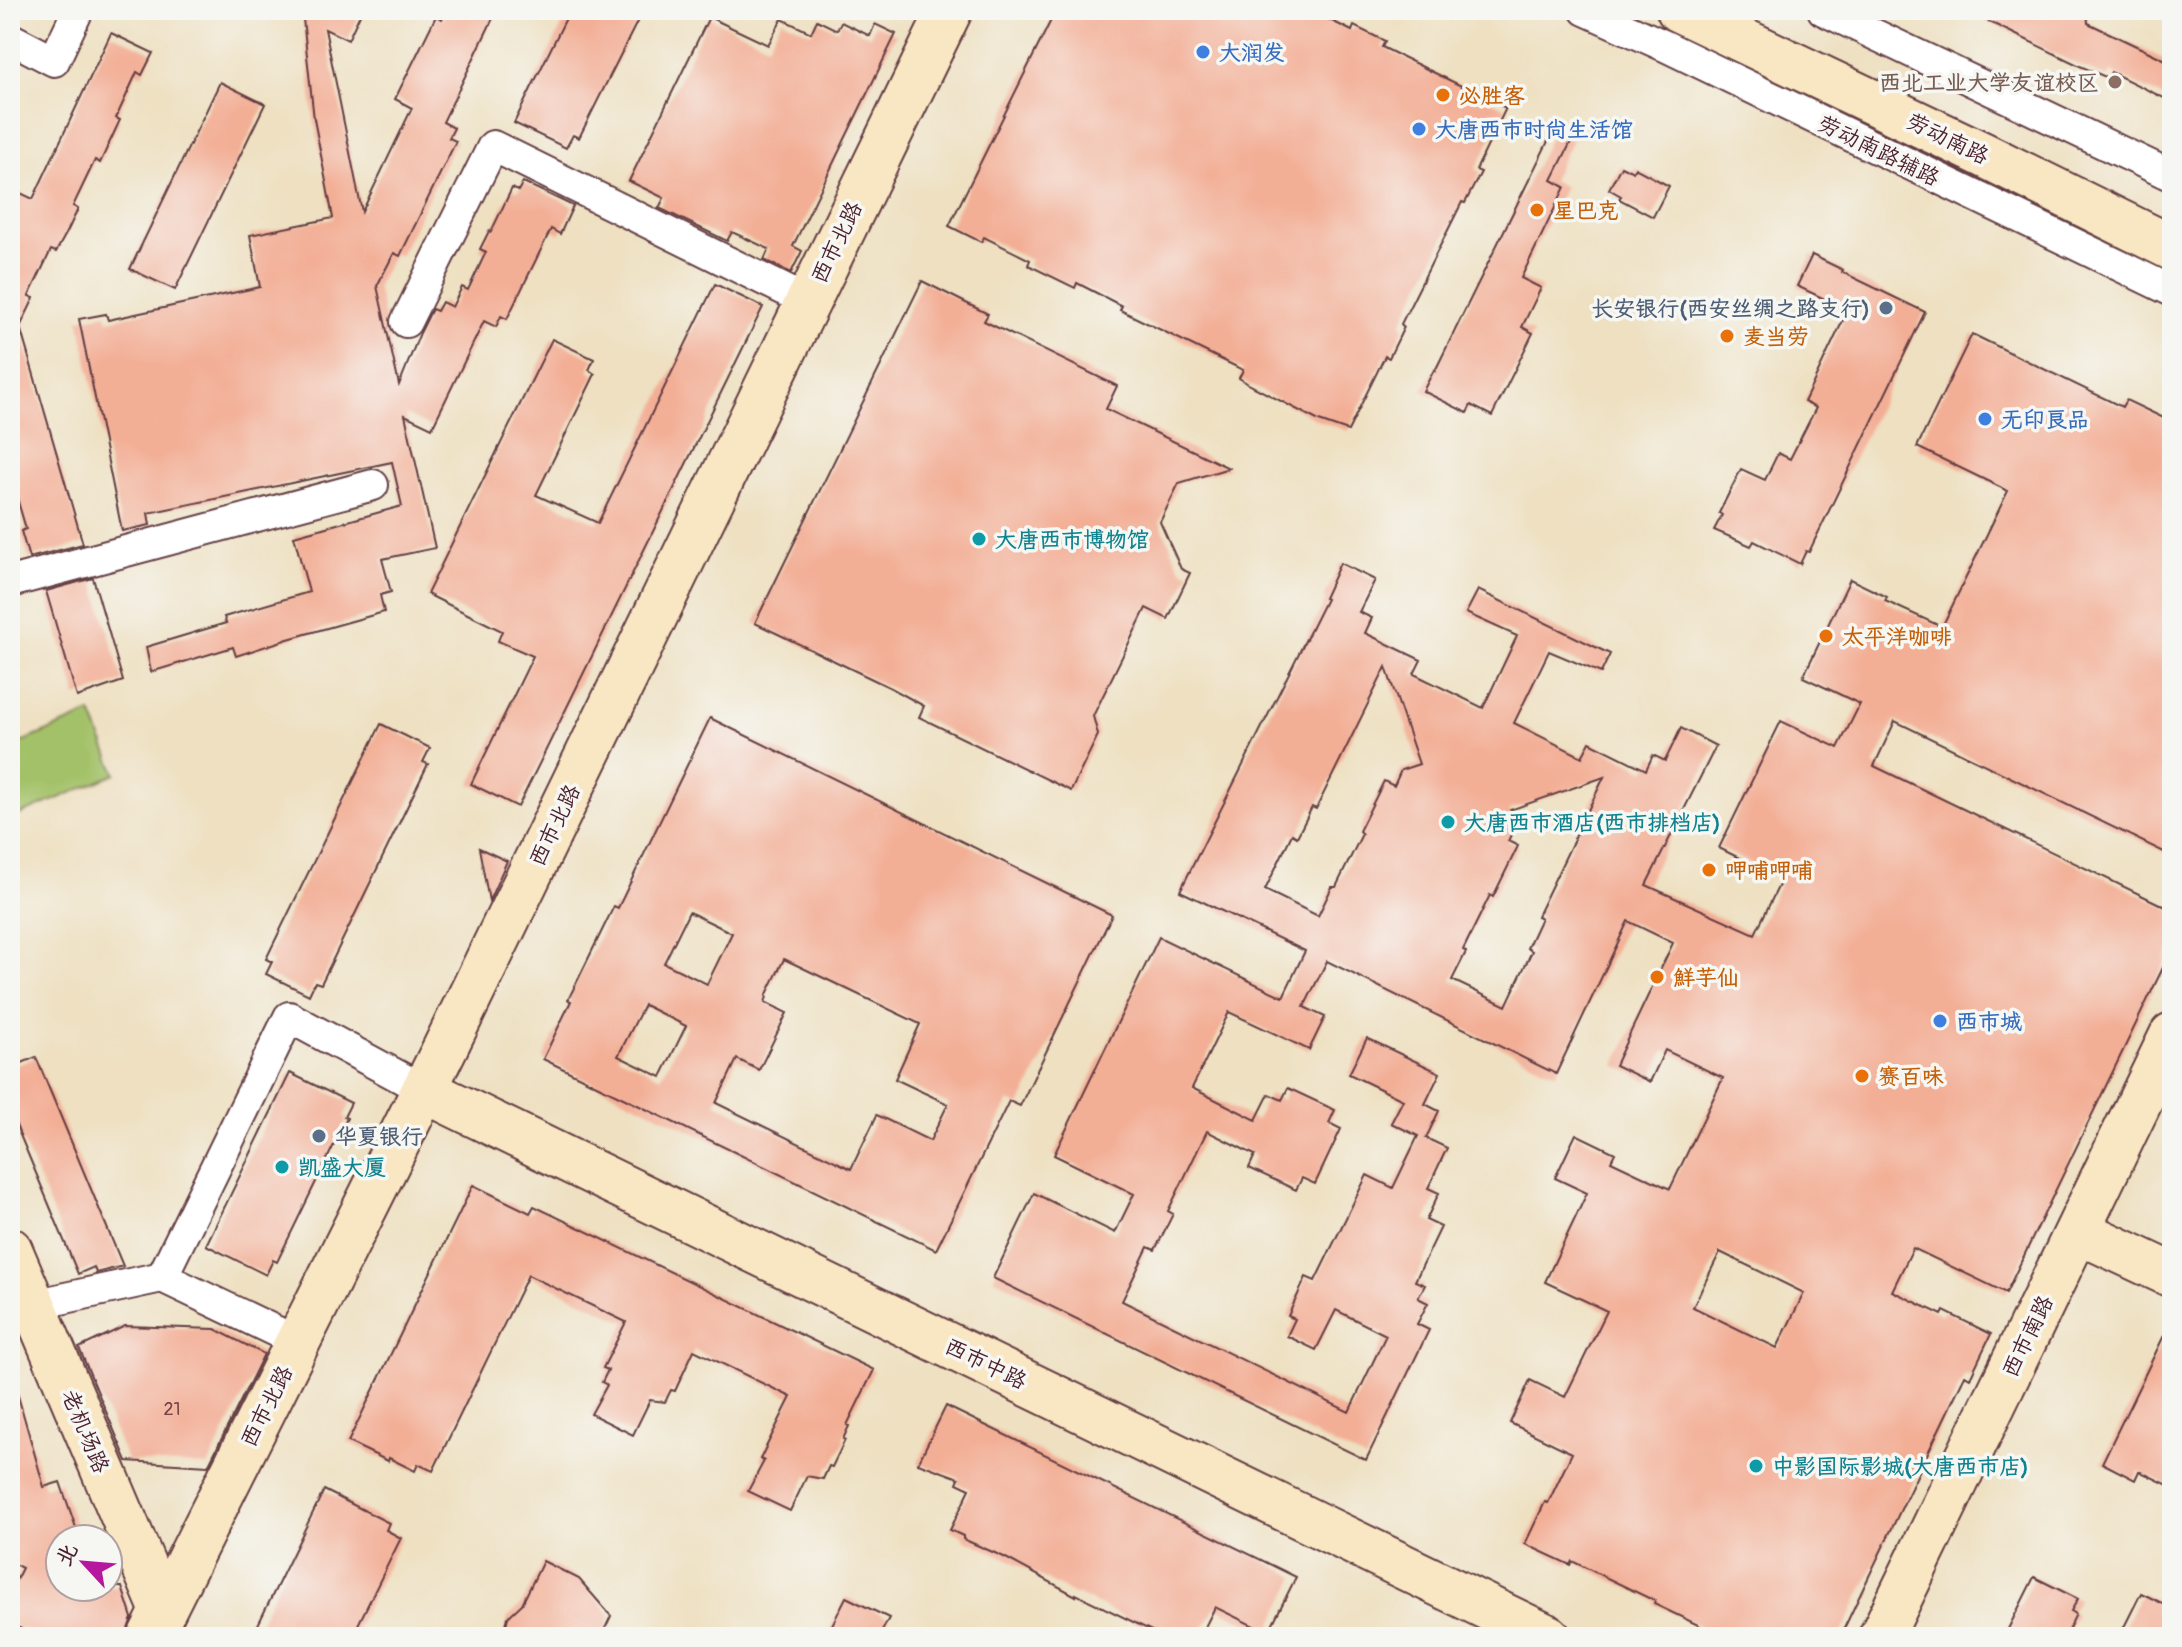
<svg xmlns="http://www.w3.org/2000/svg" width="2182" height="1647" font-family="Pangolin,'LXGW WenKai TC',sans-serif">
	<rect width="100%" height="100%" fill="#f6f6f2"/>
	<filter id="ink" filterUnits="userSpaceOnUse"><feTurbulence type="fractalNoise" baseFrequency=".0125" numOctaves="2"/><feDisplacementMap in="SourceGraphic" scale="16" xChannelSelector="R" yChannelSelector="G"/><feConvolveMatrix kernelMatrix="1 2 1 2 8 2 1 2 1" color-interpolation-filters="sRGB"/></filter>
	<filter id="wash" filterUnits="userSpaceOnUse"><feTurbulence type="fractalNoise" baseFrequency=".006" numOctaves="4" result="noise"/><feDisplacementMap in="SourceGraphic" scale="32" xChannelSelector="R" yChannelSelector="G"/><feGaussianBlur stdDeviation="1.8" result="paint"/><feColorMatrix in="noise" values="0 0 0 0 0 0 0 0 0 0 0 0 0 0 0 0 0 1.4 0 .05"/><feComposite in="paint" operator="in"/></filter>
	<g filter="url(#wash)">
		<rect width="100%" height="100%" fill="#eee0c1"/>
		<!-- green -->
		<polygon fill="#a3c168" stroke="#76704a" stroke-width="2" points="91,713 116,774 12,818 10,813 10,747"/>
		<g id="blocks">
			<!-- building -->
			<g fill="#f3af96" fill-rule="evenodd">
				<polygon points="284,10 362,10 348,40 325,29 362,212 412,108 395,99 436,16 442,19 446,10 497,10 443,122 454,128 449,138 456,141 400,256 394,253 377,286 399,385 420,333 432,309 437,311 442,302 452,307 462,287 468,290 486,252 480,249 489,231 491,232 512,188 518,191 523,182 573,206 560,234 551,229 507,319 501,316 496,327 484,321 432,428 405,415 435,548 382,559 391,592 380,595 384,612 288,639 236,656 233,647 151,672 146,647 226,623 224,617 309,592 294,536 402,506 392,462 148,513 150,525 122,531 79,319 106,314 108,320 260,287 250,235 333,218 314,119 303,19"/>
				<polygon points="570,10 622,10 639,18 579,138 573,135 566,148 514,123"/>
				<polygon points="1056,10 1310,10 1352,31 1354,26 1385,41 1382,47 1506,108 1476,170 1481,172 1465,203 1462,202 1401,324 1404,327 1389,358 1385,356 1348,431 1319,421 1250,385 1239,378 1243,370 1120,310 1122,306 1077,283 1075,288 1028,265 1030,260 984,237 981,242 949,226"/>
				<polygon points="1965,10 2087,10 2088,23 2172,63 2172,102 2111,72 2108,78 2080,66"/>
				<polygon points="709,17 768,45 782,19 811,33 817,20 837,30 841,22 870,36 875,24 896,34 793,246 802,251 791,273 764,260 769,249 732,232 727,241 659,208 664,198 629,181"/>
				<polygon points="111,33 153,53 142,75 137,72 116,118 120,120 100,163 95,160 73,206 78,209 68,230 56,252 51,250 29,296 34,298 20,327 83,544 29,558 21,531 26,529 10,474 10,188 33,199"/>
				<polygon points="220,82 265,104 175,290 130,269"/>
				<polygon points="1553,131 1572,140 1552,180 1565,187 1521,278 1541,288 1522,327 1533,333 1492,416 1471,405 1467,413 1423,391 1434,370 1435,371"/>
				<polygon points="1621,166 1633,172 1635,168 1669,186 1653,217 1619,199 1621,196 1609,189"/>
				<polygon points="1812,255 1843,270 1842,272 1925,312 1809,552 1806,551 1800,564 1754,541 1751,546 1714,530 1722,515 1719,513 1741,469 1765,480 1778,453 1790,459 1816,408 1804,402 1848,310 1797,286"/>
				<polygon points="922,281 988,314 984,321 1117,386 1106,409 1229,468 1179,483 1160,522 1181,569 1190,573 1168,619 1146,608 1093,716 1098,735 1071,791 919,717 924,706 891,688 755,623"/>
				<polygon points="715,284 763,307 518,807 471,784 533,656 498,641 502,631 427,594 552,339 594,359 589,370 595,374 536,495 598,523"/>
				<path d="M1972 334 2122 407 2126 400 2172 422V856L1895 721 1874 766 2172 910V949L2006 1293 1913 1248 1892 1291 1942 1315 1944 1311 1991 1334 1970 1378 1965 1375 1840 1637H1723L1654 1604 1655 1601 1572 1561 1570 1565 1525 1544 1545 1502 1548 1503 1572 1453 1510 1423 1530 1380 1565 1397 1607 1311 1545 1282 1587 1193 1555 1178 1576 1134 1615 1153 1611 1161 1670 1189 1723 1078 1665 1050 1650 1082 1615 1065 1673 943 1628 921 1556 1074 1327 961 1304 1007 1325 1017 1309 1050 1229 1012 1192 1088 1256 1120 1269 1094 1282 1100 1288 1088 1335 1110 1329 1123 1341 1129 1315 1184 1302 1178 1296 1190 1249 1168 1255 1155 1207 1131 1168 1211 1173 1214 1155 1250 1148 1247 1122 1301 1349 1412 1386 1335 1336 1310 1316 1350 1287 1336 1295 1319 1288 1316 1306 1277 1315 1281 1367 1175 1393 1188 1418 1136 1391 1123 1403 1100 1349 1074 1367 1038 1440 1073 1425 1104 1439 1111 1426 1138 1447 1148 1428 1188 1439 1193 1426 1220 1441 1227 1415 1281 1425 1285 1418 1298 1428 1303 1417 1324 1429 1330 1366 1460 993 1278 1034 1193 1115 1233 1134 1194 1054 1155 1159 937 1283 997 1305 951 1180 891 1326 599 1324 598 1340 563 1375 580 1359 612 1372 618 1365 633 1421 660 1414 674 1483 708 1517 636 1466 613 1478 590 1610 654 1601 673 1549 651 1514 723 1582 757 1590 742 1646 770 1653 755 1665 761 1681 728 1716 746 1646 885 1755 934 1782 879 1719 848 1781 721 1838 748 1860 704 1803 677 1850 579 1887 597 1885 601 1942 627 2008 491 1917 447ZM1386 667 1419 764 1401 770 1394 786 1384 781 1359 831 1362 834 1336 887H1332L1318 916 1265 890 1292 834 1297 837 1312 807 1316 809ZM1604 777 1537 916 1541 918 1527 948 1532 951 1506 1006 1452 980 1466 952 1463 950 1490 895 1493 897 1518 846 1508 841 1515 826 1510 810ZM1720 1252 1804 1293 1777 1348 1693 1307Z"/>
				<polygon points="93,578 123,681 77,697 46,591"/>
				<path d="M710 718 1112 915 1020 1106 1009 1101 936 1250 543 1059 571 1001 568 1000 614 906 618 908ZM689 912 732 933 707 984 664 963ZM784 959 920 1024 895 1079 948 1104 930 1141 877 1115 851 1169 716 1103 737 1059 759 1070 787 1013 765 1002 767 997 766 996ZM644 1005 686 1026 661 1077 618 1056Z"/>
				<polygon points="381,724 430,748 423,762 428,764 321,984 315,982 309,995 266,974 272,962 266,959"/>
				<polygon points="479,848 507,861 489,901"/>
				<polygon points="36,1057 123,1266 96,1273 94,1267 78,1274 10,1111 10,1068"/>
				<polygon points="290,1073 351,1103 344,1117 347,1118 277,1262 273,1260 266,1275 206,1245"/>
				<polygon points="473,1185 530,1213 534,1206 874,1370 847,1425 849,1426 843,1439 845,1440 832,1467 829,1466 823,1479 807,1476 790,1511 748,1491 764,1461 760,1459 791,1397 694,1350 675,1391 671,1390 665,1402 650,1400 633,1435 591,1414 607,1385 602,1382 608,1370 603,1368 626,1322 528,1275 433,1471 418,1464 415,1471 389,1458 388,1461 348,1442"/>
				<polygon points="2172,1319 2172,1487 2139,1471 2135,1480 2102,1463"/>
				<polygon points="125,1326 215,1329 264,1354 208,1466 127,1461 79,1348"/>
				<polygon points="16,1389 44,1487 60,1482 80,1539 60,1539 60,1587 122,1587 132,1618 125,1637 40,1637 10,1624 10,1592 22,1568 10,1562 10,1390"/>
				<polygon points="946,1406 1296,1577 1268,1633 1215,1607 1200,1637 1164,1637 1076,1594 1076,1596 1004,1557 963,1539 963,1536 950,1530 970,1489 957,1483 959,1478 918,1463"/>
				<polygon points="324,1490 389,1523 386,1530 401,1538 352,1637 252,1637"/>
				<polygon points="543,1561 579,1579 611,1616 601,1637 503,1637 508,1617 522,1604"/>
				<polygon points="2034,1577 2078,1599 2071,1611 2076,1614 2065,1637 2004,1637"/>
				<polygon points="2141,1593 2172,1608 2172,1637 2119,1637"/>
				<polygon points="846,1597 889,1618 879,1637 826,1637"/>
			</g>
		</g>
	</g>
	<g filter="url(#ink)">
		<use href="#blocks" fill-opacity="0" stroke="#633c42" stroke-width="2"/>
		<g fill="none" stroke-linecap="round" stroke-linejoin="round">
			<!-- street casing -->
			<g stroke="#633c42" stroke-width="34">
				<g id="street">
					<polyline points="1585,10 1665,46 2172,291"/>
					<polyline points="1823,10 2172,176"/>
					<polyline points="10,38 54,61 78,10"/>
					<polyline points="406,322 493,146 807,301"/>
					<polyline points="10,582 373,485"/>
					<polyline points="162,1277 289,1017 424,1090"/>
					<polyline points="33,1305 162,1277 298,1342"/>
				</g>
			</g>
			<!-- secondary casing -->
			<g stroke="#633c42" stroke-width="48">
				<g id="secondary">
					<polyline points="1679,10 1982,154 2172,248"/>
					<polyline points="424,1090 1548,1637"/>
					<polyline points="2078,1231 2172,1275"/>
					<polyline points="10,1250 163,1611"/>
					<polyline points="150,1637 445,1048 950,10"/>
					<polyline points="1881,1637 2172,1035"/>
				</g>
			</g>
			<!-- street -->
			<use href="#street" stroke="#fff" stroke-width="30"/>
			<!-- secondary -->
			<use href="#secondary" stroke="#f9e7c3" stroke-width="44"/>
		</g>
	</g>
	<!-- markers -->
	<g fill="#3f7fe0" stroke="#f6f6f2" stroke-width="3">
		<circle cx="1203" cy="52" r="8"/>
		<circle cx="1419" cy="129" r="8"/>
		<circle cx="1985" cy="419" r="8"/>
		<circle cx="1940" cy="1021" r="8"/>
	</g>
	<circle fill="#8d6e63" stroke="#f6f6f2" stroke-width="3" cx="2115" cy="82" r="8"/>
	<g fill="#e8710a" stroke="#f6f6f2" stroke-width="3">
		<circle cx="1443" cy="95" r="8"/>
		<circle cx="1537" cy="210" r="8"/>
		<circle cx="1727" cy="336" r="8"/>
		<circle cx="1826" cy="636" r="8"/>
		<circle cx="1709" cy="870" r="8"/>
		<circle cx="1657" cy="977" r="8"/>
		<circle cx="1862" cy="1076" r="8"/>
	</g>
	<g fill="#5c6f8a" stroke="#f6f6f2" stroke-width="3">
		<circle cx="1886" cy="308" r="8"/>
		<circle cx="319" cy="1136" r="8"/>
	</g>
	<g fill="#0f9aa8" stroke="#f6f6f2" stroke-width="3">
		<circle cx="979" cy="539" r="8"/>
		<circle cx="1448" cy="822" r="8"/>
		<circle cx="282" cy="1167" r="8"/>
		<circle cx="1756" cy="1466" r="8"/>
	</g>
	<g text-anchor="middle" stroke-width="7" stroke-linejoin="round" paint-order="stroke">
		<!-- number labels -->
		<g font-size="18" fill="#744346">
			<text x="172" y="1415">21</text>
		</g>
		<!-- shop labels -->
		<g font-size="22" font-weight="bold" fill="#366cbe" stroke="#f6f6f2" text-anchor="start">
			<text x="1219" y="60">大润发</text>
			<text x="1435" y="137">大唐西市时尚生活馆</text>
			<text x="2001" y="427">无印良品</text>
			<text x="1956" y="1029">西市城</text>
		</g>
		<!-- education labels -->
		<g font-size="22" font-weight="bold" fill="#785e54" stroke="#f6f6f2" text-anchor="end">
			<text x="2099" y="90">西北工业大学友谊校区</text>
		</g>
		<!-- food labels -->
		<g font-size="22" font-weight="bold" fill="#c56008" stroke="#f6f6f2" text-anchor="start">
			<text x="1459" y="103">必胜客</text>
			<text x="1553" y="218">星巴克</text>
			<text x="1743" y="344">麦当劳</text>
			<text x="1842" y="644">太平洋咖啡</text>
			<text x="1725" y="878">呷哺呷哺</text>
			<text x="1673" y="985">鮮芋仙</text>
			<text x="1878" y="1084">赛百味</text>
		</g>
		<!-- street labels -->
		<g font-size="22" fill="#4a1f2b" stroke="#f6f6f2">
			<text transform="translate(1948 138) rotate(26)" y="8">劳动南路</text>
			<text transform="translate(1879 150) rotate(26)" y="8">劳动南路辅路</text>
			<text transform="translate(836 242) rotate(-64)" y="8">西市北路</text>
			<text transform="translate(554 825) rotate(-64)" y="8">西市北路</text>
			<text transform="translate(2027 1336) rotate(-64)" y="8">西市南路</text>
			<text transform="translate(986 1363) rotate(26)" y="8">西市中路</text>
			<text transform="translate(266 1406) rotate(-63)" y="8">西市北路</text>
			<text transform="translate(86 1431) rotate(67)" y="8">老机场路</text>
		</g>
		<!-- service labels -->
		<g font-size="22" font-weight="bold" fill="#4e5e75" stroke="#f6f6f2" text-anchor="end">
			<text x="1870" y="316">长安银行(西安丝绸之路支行)</text>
			<text x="335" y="1144" text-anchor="start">华夏银行</text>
		</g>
		<!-- culture labels -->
		<g font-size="22" font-weight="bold" fill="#0d838f" stroke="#f6f6f2" text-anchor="start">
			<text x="995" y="547">大唐西市博物馆</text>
			<text x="1464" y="830">大唐西市酒店(西市排档店)</text>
			<text x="298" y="1175">凯盛大厦</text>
			<text x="1772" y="1474">中影国际影城(大唐西市店)</text>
		</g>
	</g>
	<!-- margin -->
	<rect width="2182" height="1647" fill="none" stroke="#f6f6f2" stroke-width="40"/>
	<!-- north arrow -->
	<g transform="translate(84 1563) rotate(296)"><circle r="38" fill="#f6f6f2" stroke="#b1a0a2" stroke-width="2"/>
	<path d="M0-6L14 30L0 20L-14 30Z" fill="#b5179e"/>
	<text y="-12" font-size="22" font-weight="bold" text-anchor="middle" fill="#4a1f2b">北</text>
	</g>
</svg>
